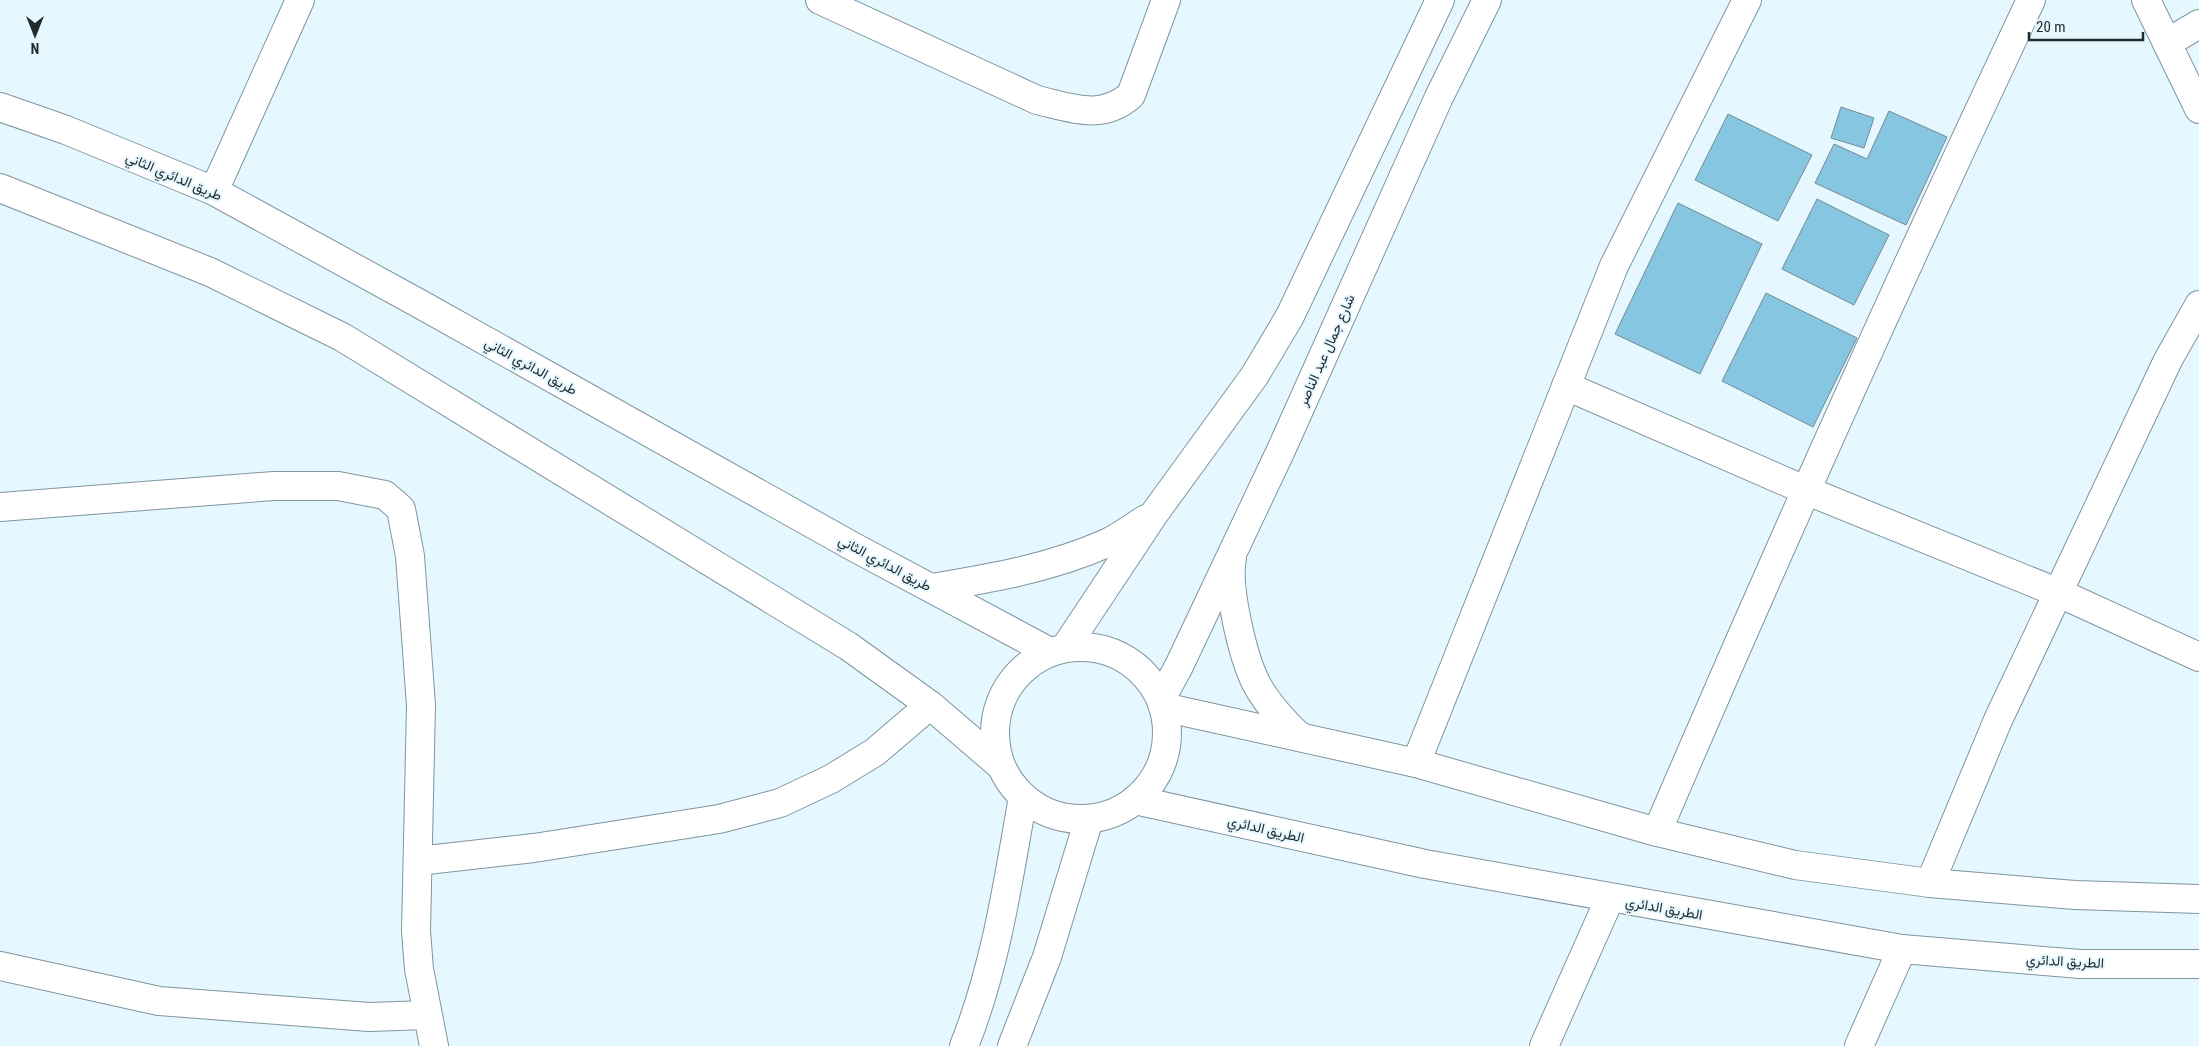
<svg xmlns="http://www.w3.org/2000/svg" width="2199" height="1046" font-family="'Roboto Condensed',Vazirmatn,sans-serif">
	<rect width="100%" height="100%" fill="#e5f7ff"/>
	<!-- building -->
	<g fill="#87c6e0" stroke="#758a93">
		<polygon points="1841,107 1874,118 1864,148 1831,138"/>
		<polygon points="1889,111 1947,137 1906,225 1815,183 1834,144 1867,159"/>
		<polygon points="1728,114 1812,155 1778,221 1695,180"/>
		<polygon points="1817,199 1889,235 1854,305 1782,269"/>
		<polygon points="1678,203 1762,244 1700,374 1615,334"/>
		<polygon points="1766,293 1857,338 1813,427 1722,381"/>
	</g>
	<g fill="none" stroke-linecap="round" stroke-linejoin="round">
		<!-- minor casing -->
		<g stroke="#80959e" stroke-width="30">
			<g id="minor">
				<path d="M820 0 1037 100C1071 108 1102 121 1131 95L1166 0"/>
				<polyline points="2146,0 2199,109"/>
				<polyline points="2167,43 2199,24"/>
				<polyline points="214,191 300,0"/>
				<polyline points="1566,386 1805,490 2059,593 2199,657"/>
				<polyline points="0,507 274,486 338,486 385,495 401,509 410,556 421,705 416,931 419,969 434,1046"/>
				<polyline points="1416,763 1614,266 1747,0"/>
				<path d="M1657 832C1777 552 1901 275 2031 0"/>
				<polyline points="418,861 534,848 719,819 780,803 831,779 875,752 930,705"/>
				<polyline points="1930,883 1998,720 2168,360 2199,305"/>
				<polyline points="0,966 159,1001 369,1017 427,1015"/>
				<path d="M964 1046C996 966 1008 882 1023 797"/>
				<polyline points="1012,1046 1047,957 1089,819"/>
				<polyline points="1544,1046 1610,898"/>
				<polyline points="1859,1046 1902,949"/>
			</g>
		</g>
		<!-- major casing -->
		<g stroke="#80959e" stroke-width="30">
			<g id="major">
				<polyline points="0,107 66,130 214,191 420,304 852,546 1050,652"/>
				<polyline points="0,188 210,272 342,337 848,646 930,705 1000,765"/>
				<path d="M1232 558C1226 587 1243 657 1256 683 1267 704 1283 721 1300 737"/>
				<path d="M932 588C992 578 1051 568 1107 543 1120 537 1133 527 1146 519"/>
				<circle cx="1081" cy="733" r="86"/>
				<polyline points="1065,648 1154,514 1255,375 1290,316 1440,0"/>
				<polyline points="1161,699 1179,666 1282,448 1439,97 1487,0"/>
				<polyline points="1163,707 1416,763 1657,832 1795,865 1930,883 2075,895 2199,899"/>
				<polyline points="1135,800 1425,864 1902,949 2080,964 2199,964"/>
			</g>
		</g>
		<!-- minor -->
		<use href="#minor" stroke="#fff" stroke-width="28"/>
		<!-- major -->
		<use href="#major" stroke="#fff" stroke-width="28"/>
	</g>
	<g text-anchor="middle" stroke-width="4" stroke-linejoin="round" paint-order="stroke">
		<!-- street labels -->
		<g font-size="14" fill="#232b2f" stroke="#e5f7ff">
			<text transform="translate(174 176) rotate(23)" y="5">طريق الدائري الثاني</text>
			<text transform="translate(1326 350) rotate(-66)" y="5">شارع جمال عبد الناصر</text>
			<text transform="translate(531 366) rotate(29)" y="5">طريق الدائري الثاني</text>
			<text transform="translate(885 563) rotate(28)" y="5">طريق الدائري الثاني</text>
			<text transform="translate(1266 829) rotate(13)" y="5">الطريق الدائري</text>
			<text transform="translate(1664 908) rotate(10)" y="5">الطريق الدائري</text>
			<text transform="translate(2065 961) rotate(3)" y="5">الطريق الدائري</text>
		</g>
	</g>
	<!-- north arrow -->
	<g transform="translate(35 35) rotate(180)" stroke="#e5f7ff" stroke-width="4" paint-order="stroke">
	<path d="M0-4L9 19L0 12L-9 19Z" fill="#232b2f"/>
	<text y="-8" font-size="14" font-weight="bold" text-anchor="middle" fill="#232b2f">N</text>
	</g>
	<!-- scale -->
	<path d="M2029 32v8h114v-8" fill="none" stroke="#232b2f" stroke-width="2.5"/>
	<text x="2036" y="32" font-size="15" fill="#232b2f" stroke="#e5f7ff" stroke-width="4" paint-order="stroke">20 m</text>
</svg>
